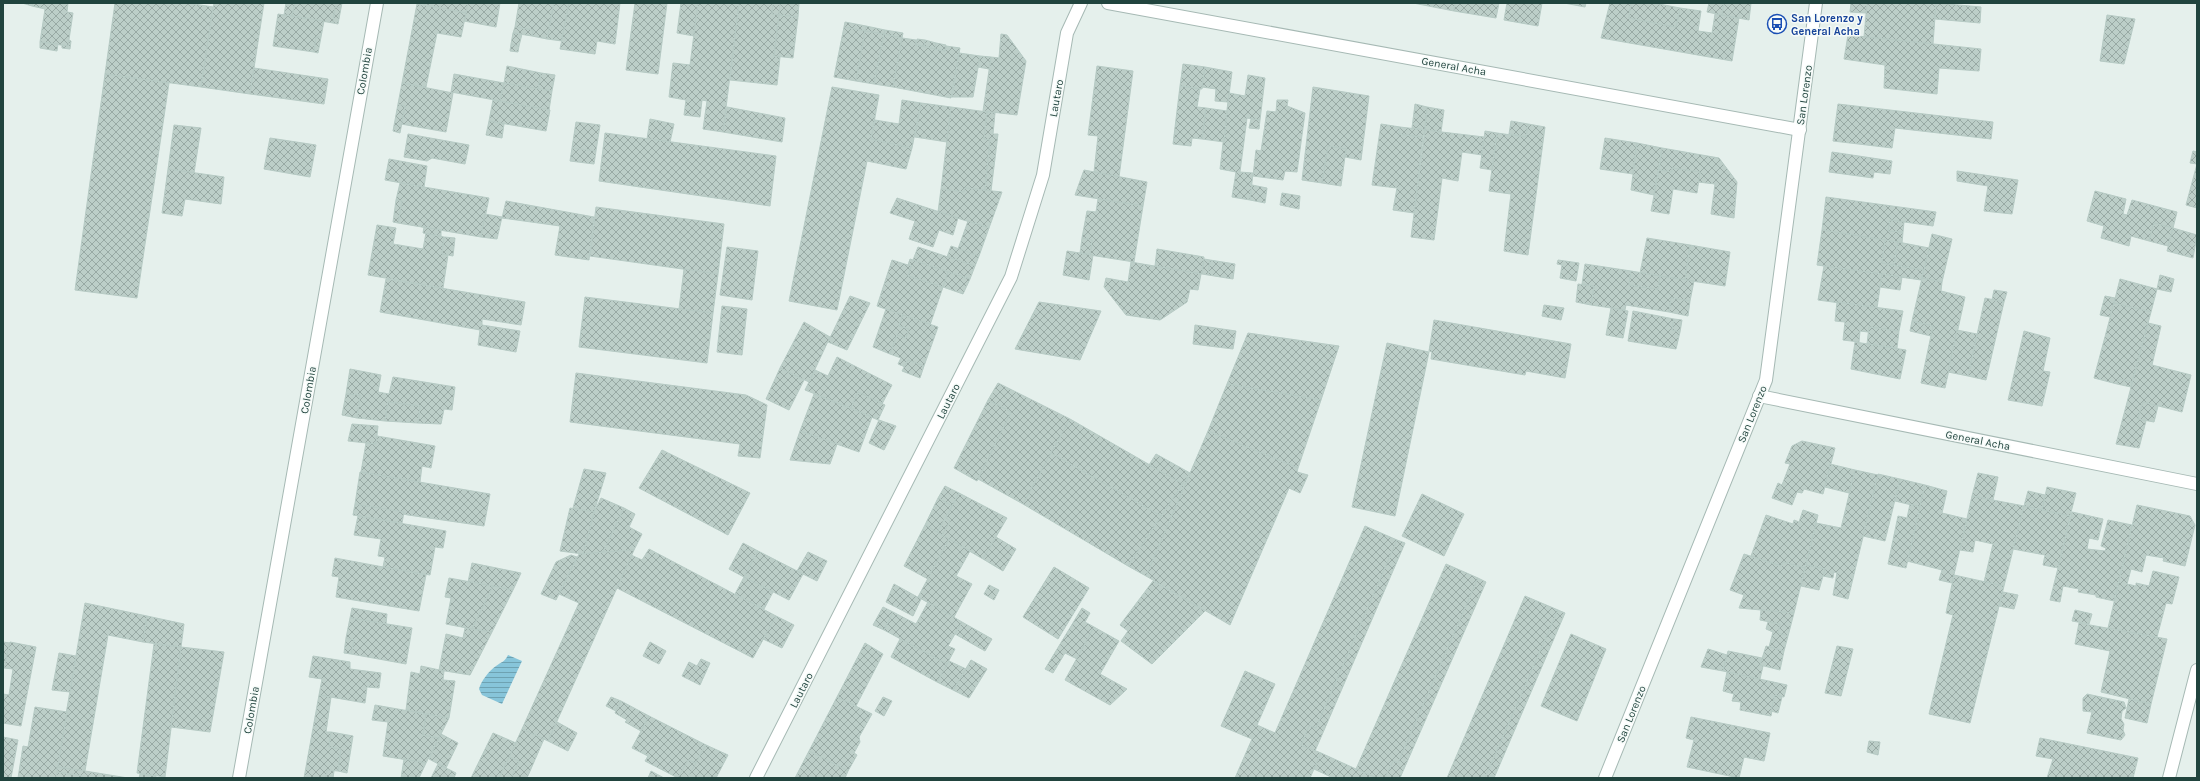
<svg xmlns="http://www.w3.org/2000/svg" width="2200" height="781" font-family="Karla,sans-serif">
	<defs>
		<pattern id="water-rules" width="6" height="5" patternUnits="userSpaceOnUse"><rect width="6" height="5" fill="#87c5da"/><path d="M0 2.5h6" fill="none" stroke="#6ea2b2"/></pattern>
		<pattern id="building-cross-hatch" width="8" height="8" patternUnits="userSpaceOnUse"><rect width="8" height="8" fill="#bccec8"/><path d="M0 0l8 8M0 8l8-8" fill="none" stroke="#98a9a4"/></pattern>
	</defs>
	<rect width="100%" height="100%" fill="#e5f0ec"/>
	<!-- water -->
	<path fill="url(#water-rules)" d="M508 655 522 661 502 704 482 695 479 689C481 681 489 671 496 666 501 662 505 662 508 655Z"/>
	<!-- building -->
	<g fill="url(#building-cross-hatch)" stroke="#b6cac4">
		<polygon points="22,3 33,3 32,6"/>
		<polygon points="33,3 68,3 67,12 73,13 68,46 40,42 45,9 32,6"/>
		<polygon points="115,3 188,3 213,7 201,87 105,74"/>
		<polygon points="214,3 264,3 250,94 201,87"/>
		<polygon points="286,3 295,3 292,16 284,15"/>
		<polygon points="295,3 342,3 341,8 335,7 333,23 292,16"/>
		<polygon points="417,3 468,3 466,13"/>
		<polygon points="468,3 500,3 496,27 464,21"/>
		<polygon points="519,3 554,3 547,39 532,36 533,30 515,27"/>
		<polygon points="554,3 569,3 562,41 547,39"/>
		<polygon points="569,3 620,3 615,44 597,41 595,54 560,49"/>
		<polygon points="635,3 667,3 658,74 626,70"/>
		<polygon points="681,3 698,3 694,36 677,33"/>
		<polygon points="698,3 739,3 723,132 703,129 707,101 702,100 700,117 684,115 686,100 669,97 673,63 690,65"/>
		<polygon points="739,3 773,3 772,14 779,15 774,56 780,57 777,85 730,80"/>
		<polygon points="773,3 780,3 779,15 772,14"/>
		<polygon points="780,3 799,3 798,17 779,15"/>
		<polygon points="1413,3 1455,3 1454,11"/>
		<polygon points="1455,3 1499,3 1496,18 1454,11"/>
		<polygon points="1507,3 1542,3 1538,26 1504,20"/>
		<polygon points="1564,3 1586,3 1585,7"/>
		<polygon points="1610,3 1631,3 1629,18 1676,27 1680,8 1701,11 1698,31 1712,33 1715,14 1739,18 1732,61 1601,38"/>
		<polygon points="1631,3 1654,3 1680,8 1676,27 1629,18"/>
		<polygon points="1709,3 1724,3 1722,15 1707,12"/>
		<polygon points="1724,3 1751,3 1749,20 1722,15"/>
		<polygon points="1851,3 1867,3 1866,13 1850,12"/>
		<polygon points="1867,3 1936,3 1933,44 1864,37"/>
		<polygon points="1936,3 1981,7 1980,23 1935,19"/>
		<polygon points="417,4 466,13 461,37 437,33 426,87 402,83"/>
		<polygon points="335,7 341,8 338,24 333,23"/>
		<polygon points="278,14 324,21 321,37 316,37 314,52 273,46"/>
		<polygon points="779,15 798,17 793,58 774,56"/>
		<polygon points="2107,15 2135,19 2124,64 2100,61"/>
		<polygon points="845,22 866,26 865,31 844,27"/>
		<polygon points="866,26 885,30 884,34 865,31"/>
		<polygon points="515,27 533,30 532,36 513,33"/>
		<polygon points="844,27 865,31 856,81 834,77"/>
		<polygon points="885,30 903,33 902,38 884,34"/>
		<polygon points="865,31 884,34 874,84 856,81"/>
		<polygon points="513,33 522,34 519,46 511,44"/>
		<polygon points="884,34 902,38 893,87 874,84"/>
		<polygon points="1001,34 1007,35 1026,61 1017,115 983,111 991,57 999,58"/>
		<polygon points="1848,35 1981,49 1979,71 1939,68 1937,94 1884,88 1885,65 1844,59"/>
		<polygon points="316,37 321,37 318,53 314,52"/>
		<polygon points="902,38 916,40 916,45 935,49 945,51 946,46 960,48 951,98 893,87"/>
		<polygon points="917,39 925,40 924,46 916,45"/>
		<polygon points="69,40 71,41 70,49 62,48 62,45 68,46"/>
		<polygon points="925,40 936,43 935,49 924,46"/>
		<polygon points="40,42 58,44 57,51 40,48"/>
		<polygon points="936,43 946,45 945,51 935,49"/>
		<polygon points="511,44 519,46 518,52 510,51"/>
		<polygon points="959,53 980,56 973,97 952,97"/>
		<polygon points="980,56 991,57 989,69 978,67"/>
		<polygon points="1183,64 1205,67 1202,89 1180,86"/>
		<polygon points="507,66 541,73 538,89 504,83"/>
		<polygon points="1097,66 1133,71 1119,177 1094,172 1098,136 1088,135"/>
		<polygon points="1205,67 1232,72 1228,102 1215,101 1216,89 1202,87"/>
		<polygon points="254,68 328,79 324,104 250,94"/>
		<polygon points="541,73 555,75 552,91 538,89"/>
		<polygon points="105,74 169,83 137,298 75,290"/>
		<polygon points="454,74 504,83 500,101 451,92"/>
		<polygon points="1248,75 1265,78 1260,120 1247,118 1240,172 1253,173 1250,200 1232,197 1236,172 1220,169 1229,93 1245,96"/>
		<polygon points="402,83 453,93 446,132 401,124 405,106 398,104"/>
		<polygon points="504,83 552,91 549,110 500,101"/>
		<polygon points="1180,86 1200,89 1197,107 1206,108 1202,139 1192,138 1191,146 1173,144"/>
		<polygon points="832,87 879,95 871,139 912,148 906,169 867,161 837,310 789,301"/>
		<polygon points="1313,87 1369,96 1361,160 1345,157 1346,149 1328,146 1322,183 1302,180"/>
		<polygon points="493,100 550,110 546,131 489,121"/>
		<polygon points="902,100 921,103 912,148 871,139 875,120 899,124"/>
		<polygon points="1277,100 1288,100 1287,106 1305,113 1297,172 1285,171 1283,180 1253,176 1256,150 1261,151 1267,111 1276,112"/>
		<polygon points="921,103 951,107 947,142 915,137"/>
		<polygon points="398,104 405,106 400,133 393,131"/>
		<polygon points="1415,104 1427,107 1425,130 1412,128"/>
		<polygon points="1838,104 1993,122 1991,139 1895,128 1892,148 1833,141"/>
		<polygon points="727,107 785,118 782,142 723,132"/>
		<polygon points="951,107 987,112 984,139 990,140 985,190 965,188 964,192 941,189"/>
		<polygon points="1427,107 1444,110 1441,132 1425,130"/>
		<polygon points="1206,108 1227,111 1224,142 1202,139"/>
		<polygon points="987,112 995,113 993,134 998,134 991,191 985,190 990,140 984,139"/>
		<polygon points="650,119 674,124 670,142 647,139"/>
		<polygon points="1251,119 1260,120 1259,129 1249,128"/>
		<polygon points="489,121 504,124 502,138 486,135"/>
		<polygon points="1511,121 1528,124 1526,137 1509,134"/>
		<polygon points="576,122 600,125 596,151 572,148"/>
		<polygon points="1381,124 1400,127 1399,134 1423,137 1414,213 1393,210 1397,188 1372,185"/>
		<polygon points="1528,124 1545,127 1528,255 1504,251 1511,194 1489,191 1497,133 1526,137"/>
		<polygon points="174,125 201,128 194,173 168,169"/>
		<polygon points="1400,127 1425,130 1423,137 1399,134"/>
		<polygon points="1425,130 1484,137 1482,155 1462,152 1458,181 1442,178 1434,240 1411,237"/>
		<polygon points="1485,131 1497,133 1492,170 1480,168"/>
		<polygon points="605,133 776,156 770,206 599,181"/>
		<polygon points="408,134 469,145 465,164 432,158 427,161 404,157"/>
		<polygon points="270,138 316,145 310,177 264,169"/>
		<polygon points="1605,138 1637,143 1633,174 1600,169"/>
		<polygon points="1637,143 1662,148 1654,195 1631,190"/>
		<polygon points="1328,146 1346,149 1341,186 1322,183"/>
		<polygon points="572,148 596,151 594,164 570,161"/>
		<polygon points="1662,148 1719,158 1737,182 1734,218 1711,214 1715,184 1698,182 1700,172 1672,168 1672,172 1659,170"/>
		<polygon points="2193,151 2197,152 2197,164 2190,163"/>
		<polygon points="1832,152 1892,161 1890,174 1874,172 1873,178 1829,172"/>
		<polygon points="389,159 427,166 424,187 385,180"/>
		<polygon points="2197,164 2197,208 2186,205"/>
		<polygon points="1672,168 1700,172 1697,193 1673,189 1669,214 1651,211 1659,170 1672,172"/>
		<polygon points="168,169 224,177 221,204 185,199 182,216 162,213"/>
		<polygon points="1084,170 1147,182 1143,206 1075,195"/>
		<polygon points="1957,171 2018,180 2012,214 1984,211 1988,186 1957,181"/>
		<polygon points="400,183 489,198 481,237 398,223 402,201 396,200"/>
		<polygon points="1252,185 1267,188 1265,203 1250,200"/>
		<polygon points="965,188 1002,192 989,228 938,212 941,189 964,192"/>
		<polygon points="2095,191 2126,199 2123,214 2127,215 2132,200 2177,212 2173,228 2154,223 2149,241 2131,236 2129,246 2101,238 2104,226 2087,221"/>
		<polygon points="1282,193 1300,196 1299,209 1280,205"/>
		<polygon points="1826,197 1936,212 1933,226 1890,220 1888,231 1903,232 1902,243 1822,230"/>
		<polygon points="897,198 958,218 953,235 939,230 933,247 909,239 915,221 890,213"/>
		<polygon points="1098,199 1143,206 1134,262 1090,255 1092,240 1082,238 1087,211 1096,212"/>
		<polygon points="396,200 402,201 398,223 393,222"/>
		<polygon points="506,201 594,217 589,260 555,255 560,226 502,218"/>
		<polygon points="596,207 724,224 718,274 590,256"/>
		<polygon points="485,214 502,217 497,239 481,237"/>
		<polygon points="1890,220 1904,222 1903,232 1888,231"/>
		<polygon points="968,221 989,228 979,256 958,249"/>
		<polygon points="2154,223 2173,228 2168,246 2149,241"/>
		<polygon points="377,225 396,228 393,244 423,249 426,233 444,237 442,254 448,255 443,288 368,275"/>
		<polygon points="424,227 441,230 441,236 423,233"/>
		<polygon points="2173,228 2197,235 2193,258 2167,251"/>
		<polygon points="1822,230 1885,240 1882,263 1924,270 1921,280 1817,265"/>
		<polygon points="1932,234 1952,239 1942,282 1922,278"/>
		<polygon points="444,237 455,238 453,256 442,254"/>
		<polygon points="1082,238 1092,240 1090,255 1080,253"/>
		<polygon points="1647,238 1690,245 1685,280 1640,273"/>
		<polygon points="1885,240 1898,242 1894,265 1882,263"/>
		<polygon points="1898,242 1929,248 1924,270 1894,265"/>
		<polygon points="1690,245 1730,252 1725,286 1685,280"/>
		<polygon points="951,246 979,256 975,266 947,257"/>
		<polygon points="727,247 758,251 752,300 720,295"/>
		<polygon points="918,247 975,266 970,279 913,260"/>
		<polygon points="1157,249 1204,257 1202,274 1155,266"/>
		<polygon points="1067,251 1093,255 1089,280 1063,275"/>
		<polygon points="910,259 948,272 943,287 908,276 911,266 908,265"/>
		<polygon points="1204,259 1210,260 1208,275 1202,274"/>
		<polygon points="892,260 911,266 908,276 943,287 930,325 877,306"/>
		<polygon points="1210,260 1235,264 1233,279 1208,275"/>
		<polygon points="1558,260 1579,263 1576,281 1560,278 1562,265 1557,264"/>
		<polygon points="1131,262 1201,274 1198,290 1190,289 1187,302 1160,320 1126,315 1104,287 1106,278 1128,282"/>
		<polygon points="1585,264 1631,271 1629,285 1658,289 1660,276 1694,281 1690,301 1671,298 1669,312 1626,305 1625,310 1591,305 1594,286 1582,284"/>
		<polygon points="1824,266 1882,274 1877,308 1818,300"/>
		<polygon points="684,269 718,274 713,313 679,309"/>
		<polygon points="1631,271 1660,276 1658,289 1629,285"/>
		<polygon points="948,272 970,279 963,294 943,287"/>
		<polygon points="1882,274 1902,277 1900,290 1880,287"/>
		<polygon points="2160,275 2174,279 2171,292 2157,289"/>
		<polygon points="1922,278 1942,282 1941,291 1965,297 1945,388 1921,383 1933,326 1912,321"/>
		<polygon points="386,279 525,302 521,325 482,319 482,325 520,331 516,352 478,345 480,330 380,312"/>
		<polygon points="2120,279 2157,289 2151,312 2114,303"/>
		<polygon points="1578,284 1594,286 1591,305 1576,302"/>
		<polygon points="1994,290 2007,292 2004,302 1992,300"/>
		<polygon points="850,296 870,303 847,350 828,342"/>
		<polygon points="2105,296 2115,298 2110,317 2100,315"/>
		<polygon points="585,297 713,313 707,363 579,347"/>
		<polygon points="1671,298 1690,301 1688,316 1669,312"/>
		<polygon points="1985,298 2004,302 1986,380 1968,376"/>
		<polygon points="1039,302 1101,311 1080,360 1015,349"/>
		<polygon points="1837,302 1903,311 1899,331 1869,327 1868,332 1860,331 1859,342 1843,340 1845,322 1835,321"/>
		<polygon points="2114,303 2151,312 2132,382 2119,379 2117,384 2094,378"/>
		<polygon points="1544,305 1564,308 1561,320 1542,316"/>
		<polygon points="722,306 747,309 742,355 717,352"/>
		<polygon points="1611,308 1628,311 1623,338 1606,335"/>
		<polygon points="886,309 903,315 899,326 909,329 906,338 897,335 890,354 873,347"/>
		<polygon points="1633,311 1674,319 1672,330 1680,332 1676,349 1628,341"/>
		<polygon points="903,315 938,327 924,366 908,360 905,367 898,364 901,358 890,354 897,335 906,338 909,329 899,326"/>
		<polygon points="1674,319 1682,320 1680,332 1672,330"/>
		<polygon points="1434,320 1571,344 1565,378 1526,371 1525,375 1431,359 1432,352 1429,351"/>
		<polygon points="1912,321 1933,326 1931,336 1910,331"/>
		<polygon points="804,322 830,337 809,382 780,368"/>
		<polygon points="2148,323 2161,326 2152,365 2191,375 2182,412 2143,402 2138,419 2146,421 2139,448 2116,444"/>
		<polygon points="1195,325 1236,331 1233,349 1193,344"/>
		<polygon points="1869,327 1899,331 1897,348 1867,344"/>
		<polygon points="1957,330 1977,334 1968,376 1948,372"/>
		<polygon points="2024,331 2050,338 2043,371 2050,372 2042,406 2008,400"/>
		<polygon points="1248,333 1339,346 1321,400 1227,384"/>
		<polygon points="1855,342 1906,350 1900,379 1851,369"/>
		<polygon points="1387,343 1429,352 1395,516 1352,507"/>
		<polygon points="837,357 892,385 882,404 858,392 851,408 805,390 815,370 828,376"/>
		<polygon points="908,360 924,366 920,378 902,371"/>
		<polygon points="780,368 804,380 789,410 766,399"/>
		<polygon points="350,369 381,375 378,392 389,394 393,377 455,387 452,410 444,409 441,424 418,423 420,406 388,402 385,421 357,418 360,395 346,394"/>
		<polygon points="576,373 746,395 767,405 760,458 738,456 740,444 570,422"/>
		<polygon points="2119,379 2132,382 2131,387 2117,384"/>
		<polygon points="998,383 1070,419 1023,504 978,479 1011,412 988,400"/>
		<polygon points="1227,384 1321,400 1298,468 1208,431"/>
		<polygon points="858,392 885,405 878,420 851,408"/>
		<polygon points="346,394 360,395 357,418 342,415"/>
		<polygon points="814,394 872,417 859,452 800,431"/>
		<polygon points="988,400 1011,412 977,481 954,468"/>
		<polygon points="388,402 420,406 418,423 385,421"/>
		<polygon points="2143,402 2158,406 2154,422 2138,419"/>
		<polygon points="1070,419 1183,484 1161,516 1051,453"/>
		<polygon points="879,420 896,426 884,450 869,443"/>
		<polygon points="352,424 378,426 376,444 348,441"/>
		<polygon points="800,431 837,444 830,464 790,460"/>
		<polygon points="1208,431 1298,468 1297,472 1308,475 1300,493 1289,488 1230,625 1146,576"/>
		<polygon points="377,436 435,446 431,468 422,466 420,482 361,472 366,443 376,444"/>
		<polygon points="1802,441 1835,448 1823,494 1804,489 1802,493 1797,492 1792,505 1772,498 1778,483 1782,485 1790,464 1785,463 1792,446"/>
		<polygon points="662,450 750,493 728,535 639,488"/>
		<polygon points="1051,453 1161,516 1128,566 1023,504"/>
		<polygon points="1156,454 1190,473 1183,484 1149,465"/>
		<polygon points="1830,464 1855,470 1849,493 1825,487"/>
		<polygon points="584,469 606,473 594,512 573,508"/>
		<polygon points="1855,470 1878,475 1848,599 1833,595 1837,573 1834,572 1833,578 1823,576 1825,569 1806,565 1816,523 1841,528"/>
		<polygon points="360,472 490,494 484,526 408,515 355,504"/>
		<polygon points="1190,473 1146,576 1128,566"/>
		<polygon points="1978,473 1998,477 1993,500 1972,496"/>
		<polygon points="1878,474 1900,479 1885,541 1863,536"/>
		<polygon points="1900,479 1925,485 1920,507 1895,501"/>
		<polygon points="1925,485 1947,491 1942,513 1967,519 1952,583 1939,580 1942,570 1907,561"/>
		<polygon points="945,486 959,493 952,506 938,498"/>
		<polygon points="2047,487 2076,493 2070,516 2042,510"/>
		<polygon points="2028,491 2045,495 2042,510 2024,506"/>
		<polygon points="959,493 1007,518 983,559 942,535 950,521 946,518"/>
		<polygon points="1422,494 1464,514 1444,556 1402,536"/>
		<polygon points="1972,496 2024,506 2004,586 1984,582 1993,544 1975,540 1973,552 1960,550"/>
		<polygon points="601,498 624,508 603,552 583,554 594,512"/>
		<polygon points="938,498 952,506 937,532 925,525"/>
		<polygon points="355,504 404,512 402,523 353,515"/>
		<polygon points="1910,504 1920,507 1906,568 1888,564 1898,516 1907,518"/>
		<polygon points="2137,505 2190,516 2195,525 2185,566 2163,561 2164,558 2146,555 2142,572 2131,569 2127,584 2136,586 2136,583 2149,586 2153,571 2179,577 2172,604 2166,603 2157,637 2108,628"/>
		<polygon points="2024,506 2070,516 2058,568 2043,565 2045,555 2013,549"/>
		<polygon points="570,508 594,512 583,554 560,551"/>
		<polygon points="624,508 635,514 629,527 642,534 634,550 603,552"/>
		<polygon points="1803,510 1818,515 1805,568 1783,562 1781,566 1751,556 1766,515 1793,524 1794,520 1799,522"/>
		<polygon points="2072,512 2103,519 2098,540 2089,538 2087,549 2105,551 2106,548 2101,546 2108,520 2132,525 2114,601 2096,597 2096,595 2078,592 2079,589 2063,586 2060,602 2050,600"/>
		<polygon points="358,516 446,531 443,548 435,547 430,575 383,567 385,557 378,556 381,539 354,535"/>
		<polygon points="946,518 950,521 942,535 937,532"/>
		<polygon points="925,525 949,539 928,579 904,566"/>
		<polygon points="1365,526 1397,540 1316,728 1309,726 1301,745 1321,753 1310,778 1235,778 1252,739 1221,726 1245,671 1275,684 1257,725 1275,733"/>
		<polygon points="996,537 1016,549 1003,571 983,559"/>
		<polygon points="949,539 970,551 956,576 972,584 954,617 918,597"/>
		<polygon points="1397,540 1405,543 1315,751 1301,745 1309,726 1316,728"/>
		<polygon points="743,543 758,551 744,577 729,569"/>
		<polygon points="649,549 776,616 753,658 617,588 631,555 642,560"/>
		<polygon points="634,550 548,741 522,729 579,603 559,594 579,554"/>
		<polygon points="758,551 803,574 789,600 744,577"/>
		<polygon points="808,552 827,561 817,581 797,571"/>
		<polygon points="1744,554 1781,566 1783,562 1805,568 1794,613 1739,608 1744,595 1730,590"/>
		<polygon points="571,555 577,557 556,600 541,594 556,562"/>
		<polygon points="335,558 426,575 419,611 336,597 339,577 332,576"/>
		<polygon points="472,563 521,573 513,590 468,582"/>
		<polygon points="1446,564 1478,578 1398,763 1393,761 1385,778 1377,778 1356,769"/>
		<polygon points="1806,565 1825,569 1819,590 1801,586"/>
		<polygon points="1054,567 1089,588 1058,639 1023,617"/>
		<polygon points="1954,575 2004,586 1970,723 1929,714 1953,615 1946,613"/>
		<polygon points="744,577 773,592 764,609 735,594"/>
		<polygon points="449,578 493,586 472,629 446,624 451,598 445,597"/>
		<polygon points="1478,578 1486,582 1400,778 1385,778 1393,761 1398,763"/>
		<polygon points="1153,581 1205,611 1152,664 1121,641 1128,631 1120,625"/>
		<polygon points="894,584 921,599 913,616 886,602"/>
		<polygon points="989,585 999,590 994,600 984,594"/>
		<polygon points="493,586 513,590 492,632 472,629"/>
		<polygon points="2003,592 2018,595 2014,609 1999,606"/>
		<polygon points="1525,596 1558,610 1485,778 1447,778"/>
		<polygon points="928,602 962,622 948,646 955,649 947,664 884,630 893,612 916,624"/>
		<polygon points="85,603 147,616 143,642 108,635 85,771 57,767"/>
		<polygon points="883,607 893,612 884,630 873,625"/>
		<polygon points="352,608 387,614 386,624 350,618"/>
		<polygon points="1082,608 1090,613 1085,622 1094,627 1077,659 1065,653 1053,673 1045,669"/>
		<polygon points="1558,610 1565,613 1494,778 1485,778"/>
		<polygon points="1761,610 1794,613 1788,636 1778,633 1780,624 1760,620"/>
		<polygon points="2075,610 2092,614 2089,624 2072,621"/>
		<polygon points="147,616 184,624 181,647 143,642"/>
		<polygon points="776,616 794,625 782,648 763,639"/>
		<polygon points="350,618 412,628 406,664 351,654 354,640 346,638"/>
		<polygon points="962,622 992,639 985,651 955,634"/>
		<polygon points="1768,622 1780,624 1778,633 1788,636 1784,651 1769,647 1773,632 1766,629"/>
		<polygon points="2079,623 2167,639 2151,704 2101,692 2110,651 2075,644"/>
		<polygon points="1094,627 1119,641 1100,674 1127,689 1110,705 1065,680"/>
		<polygon points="465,628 492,632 470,675 439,670 446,634 463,638"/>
		<polygon points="1571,634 1606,649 1577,721 1541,706"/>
		<polygon points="346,638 354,640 351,654 344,653"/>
		<polygon points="900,639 947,664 937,682 891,657"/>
		<polygon points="3,642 10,643 5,663 3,663"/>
		<polygon points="10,642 36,647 21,726 3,723 3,694 9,695 13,669 4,668"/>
		<polygon points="650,642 666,651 659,664 643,656"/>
		<polygon points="865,643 883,654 856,706 837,697"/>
		<polygon points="154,644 181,647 165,777 137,773"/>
		<polygon points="1766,646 1784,651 1780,670 1760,665"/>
		<polygon points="1837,646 1853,649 1841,696 1825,693"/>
		<polygon points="181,647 224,652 210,732 171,727"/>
		<polygon points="1708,649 1727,655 1723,671 1701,667"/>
		<polygon points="1728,651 1762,658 1760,665 1763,666 1760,679 1723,671"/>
		<polygon points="59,653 76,656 70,692 52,690"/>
		<polygon points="313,656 350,662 350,669 381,673 379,688 367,687 365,703 319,695 322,679 309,677"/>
		<polygon points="701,659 710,663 700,685 682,676 689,662 697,666"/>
		<polygon points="971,660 987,669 969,698 953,690"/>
		<polygon points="949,661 966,669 953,690 937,682"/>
		<polygon points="421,666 444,671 443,680 455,681 449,718 406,710 411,672 420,674"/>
		<polygon points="1727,672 1787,685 1784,697 1775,695 1771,716 1740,710 1741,702 1732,701 1734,694 1723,691"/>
		<polygon points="2087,694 2124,702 2126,708 2122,711 2121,719 2124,724 2123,730 2125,735 2121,740 2087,733 2092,712 2083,711 2083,698"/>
		<polygon points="319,695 331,697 326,732 331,732 329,747 341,749 338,771 327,770 326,778 304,778"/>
		<polygon points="1775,695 1782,697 1778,713 1771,711"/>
		<polygon points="611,697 621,701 616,711 606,706"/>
		<polygon points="837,697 872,714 859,737 860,742 854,753 857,755 848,771 809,751"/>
		<polygon points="883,697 892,701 884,716 875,711"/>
		<polygon points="2129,699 2151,704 2147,723 2125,718"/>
		<polygon points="621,701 649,716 641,731 625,722 627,720 615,713"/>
		<polygon points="375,705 426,714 423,735 439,738 426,763 383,756 388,722 372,720"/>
		<polygon points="35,707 67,712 56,778 18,778 23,746 28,747"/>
		<polygon points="426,714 449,718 439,738 423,735"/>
		<polygon points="649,716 706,745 696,763 688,760 678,778 645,761 648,756 632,748"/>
		<polygon points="1691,717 1770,733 1764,761 1744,757 1739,778 1687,767 1694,740 1686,738"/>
		<polygon points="557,722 577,733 568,751 548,741"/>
		<polygon points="522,729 544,739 527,778 511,778 519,761 509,757"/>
		<polygon points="331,732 353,736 347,773 338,771 341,749 329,747"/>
		<polygon points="493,733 516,743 499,778 471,778"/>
		<polygon points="441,734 458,743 446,768 429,759"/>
		<polygon points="3,737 18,740 11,778 3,778"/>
		<polygon points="2040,738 2138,758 2133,778 2047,778 2053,759 2036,756"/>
		<polygon points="1869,741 1880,742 1878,755 1867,752"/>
		<polygon points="706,745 728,755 716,778 687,778"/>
		<polygon points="809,751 848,771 845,778 795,778"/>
		<polygon points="1321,753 1356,769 1377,778 1333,778 1314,769"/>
		<polygon points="509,757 519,761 511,778 499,778"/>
		<polygon points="404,759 426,763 419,778 401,778"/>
		<polygon points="688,760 696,763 687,778 678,778"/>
		<polygon points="438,764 456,773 454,778 431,778"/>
		<polygon points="57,767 85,771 128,778 82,778 82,776 57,772"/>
		<polygon points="327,770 334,771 333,778 326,778"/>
		<polygon points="651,771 664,778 648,778"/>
		<polygon points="57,772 82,776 82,778 56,778"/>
		<polygon points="140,774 156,776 156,778 139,778"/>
	</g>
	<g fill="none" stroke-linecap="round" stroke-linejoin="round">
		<!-- minor casing -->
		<g stroke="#a6b9b4" stroke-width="14">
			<g id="minor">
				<polyline points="1108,3 1800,130"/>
				<polyline points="1759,396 2197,484"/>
				<polyline points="239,778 377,3"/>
				<polyline points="756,778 1011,277 1043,175 1067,33 1081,3"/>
				<polyline points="1605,778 1766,380 1816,3"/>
				<polyline points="2169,778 2197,670"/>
			</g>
		</g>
		<!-- minor -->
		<use href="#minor" stroke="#fff" stroke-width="12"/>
	</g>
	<!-- icons -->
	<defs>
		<g id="bus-ring" transform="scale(1)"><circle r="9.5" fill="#f6fbf9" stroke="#1a4fb4" stroke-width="1.5"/><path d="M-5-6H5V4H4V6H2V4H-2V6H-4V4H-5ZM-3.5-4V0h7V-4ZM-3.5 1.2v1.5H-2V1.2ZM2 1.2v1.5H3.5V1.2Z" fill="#1a4fb4"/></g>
	</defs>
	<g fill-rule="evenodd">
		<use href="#bus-ring" x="1777" y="24"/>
	</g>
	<g text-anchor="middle" stroke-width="3" stroke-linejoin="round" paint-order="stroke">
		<!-- transit labels -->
		<g font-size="11" font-weight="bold" fill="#164399" stroke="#f6fbf9" text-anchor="start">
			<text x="1791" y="22">San Lorenzo y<tspan x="1791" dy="13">General Acha</tspan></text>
		</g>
		<!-- street labels -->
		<g font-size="11" fill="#21443e" stroke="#f6fbf9">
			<text transform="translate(1454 66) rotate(10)" y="4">General Acha</text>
			<text transform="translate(364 71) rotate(-80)" y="4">Colombia</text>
			<text transform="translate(1804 95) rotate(-82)" y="4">San Lorenzo</text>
			<text transform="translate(1056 98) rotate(-80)" y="4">Lautaro</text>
			<text transform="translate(308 390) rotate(-80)" y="4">Colombia</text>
			<text transform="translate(948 401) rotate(-63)" y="4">Lautaro</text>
			<text transform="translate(1752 414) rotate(-68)" y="4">San Lorenzo</text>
			<text transform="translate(1978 440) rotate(11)" y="4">General Acha</text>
			<text transform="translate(801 690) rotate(-63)" y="4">Lautaro</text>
			<text transform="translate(251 710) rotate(-80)" y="4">Colombia</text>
			<text transform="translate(1631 714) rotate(-68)" y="4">San Lorenzo</text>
		</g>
	</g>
	<!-- border -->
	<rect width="2200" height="781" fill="none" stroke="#21443e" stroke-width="8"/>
</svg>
